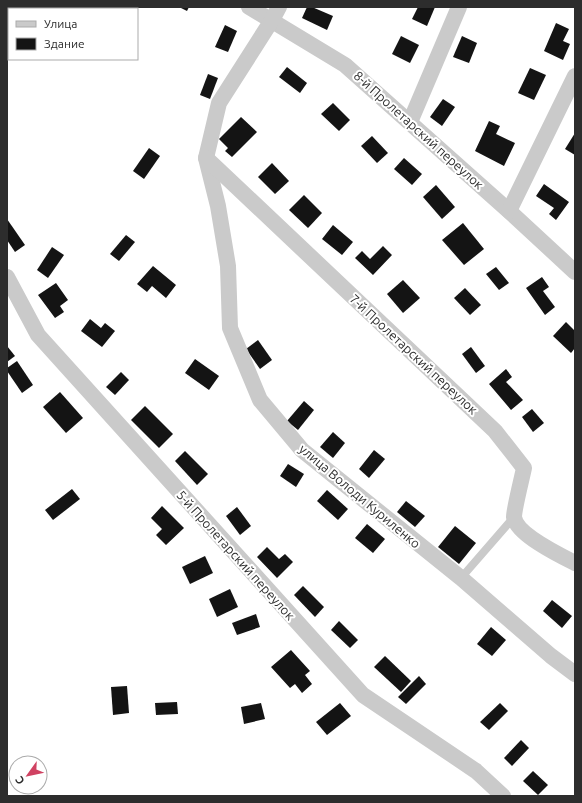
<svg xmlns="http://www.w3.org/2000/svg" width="582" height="803" font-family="Ubuntu,sans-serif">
	<rect width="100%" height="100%" fill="#fff"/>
	<!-- building -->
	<g fill="#141414">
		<polygon points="179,7 189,7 187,11"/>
		<polygon points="307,7 312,7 333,16 327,30 302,18"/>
		<polygon points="418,7 435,7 427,26 412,19"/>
		<polygon points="556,23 569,29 563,41 570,44 563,60 544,51"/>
		<polygon points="225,25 237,31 228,52 215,47"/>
		<polygon points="401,36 419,45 410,63 392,54"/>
		<polygon points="462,36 477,43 469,63 453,57"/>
		<polygon points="287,67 307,83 300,93 279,77"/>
		<polygon points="530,68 546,75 534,100 518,93"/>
		<polygon points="208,74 218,78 210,99 200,95"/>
		<polygon points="443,99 455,107 442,126 430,117"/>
		<polygon points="333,103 350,120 339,131 321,114"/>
		<polygon points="241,117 257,132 232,157 225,151 228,148 219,139"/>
		<polygon points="489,121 500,126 496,134 515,143 504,166 475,151"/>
		<polygon points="575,133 575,155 565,149"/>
		<polygon points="372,136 388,153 377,163 361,146"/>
		<polygon points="149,148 160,156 144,179 133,171"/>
		<polygon points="404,158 422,174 412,185 394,169"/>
		<polygon points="272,163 289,181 275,194 258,177"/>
		<polygon points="544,184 569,202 556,220 549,214 554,208 536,196"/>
		<polygon points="436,185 455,207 442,219 423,197"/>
		<polygon points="304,195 322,213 308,228 289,210"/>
		<polygon points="7,219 25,245 15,252 7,240"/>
		<polygon points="463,223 484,249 464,265 442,240"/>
		<polygon points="333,225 353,242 342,255 322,239"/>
		<polygon points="126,235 135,242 119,261 110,254"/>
		<polygon points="383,246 392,255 373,275 355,258 362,251 370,259"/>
		<polygon points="52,247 64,255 48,278 37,270"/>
		<polygon points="153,266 176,285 166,298 152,286 147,292 137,284"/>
		<polygon points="496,267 509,283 499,290 486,274"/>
		<polygon points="542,277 549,287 543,291 555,307 545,315 526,288"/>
		<polygon points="403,280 420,298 403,313 387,294"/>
		<polygon points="56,283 68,300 60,306 64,312 55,318 38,295"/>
		<polygon points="465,288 481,305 470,315 454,298"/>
		<polygon points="90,319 101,328 105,323 115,331 102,347 81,331"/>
		<polygon points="566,322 575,331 575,348 571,353 553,336"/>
		<polygon points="258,340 272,360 260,369 246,349"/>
		<polygon points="7,346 15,356 7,362"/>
		<polygon points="471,347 485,366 476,373 462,354"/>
		<polygon points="195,359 219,376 209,390 185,373"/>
		<polygon points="17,361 33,385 22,393 7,371 7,368"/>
		<polygon points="506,369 512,377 506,382 523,400 511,410 489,384"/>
		<polygon points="121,372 129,380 115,395 106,387"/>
		<polygon points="60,392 83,418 66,433 43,407"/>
		<polygon points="304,401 314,410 298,430 287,421"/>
		<polygon points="145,406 173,434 159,448 131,420"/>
		<polygon points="532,409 544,423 533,432 522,417"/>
		<polygon points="333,432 345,443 333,458 320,447"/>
		<polygon points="374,450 385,459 369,478 359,469"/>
		<polygon points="185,451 208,474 197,485 175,461"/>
		<polygon points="288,464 304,474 296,487 280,476"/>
		<polygon points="72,489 80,499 53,520 45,510"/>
		<polygon points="327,490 348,509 338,520 317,501"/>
		<polygon points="406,501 425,516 415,527 397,512"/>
		<polygon points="162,506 184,528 166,545 156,535 162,529 151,518"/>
		<polygon points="237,507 251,526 240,535 226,516"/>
		<polygon points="367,524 385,539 373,553 355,538"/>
		<polygon points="455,526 476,543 459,564 438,547"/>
		<polygon points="267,547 279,559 285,554 293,562 277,578 257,557"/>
		<polygon points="205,556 213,573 190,584 182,567"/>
		<polygon points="303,586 324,607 315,617 294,595"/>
		<polygon points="230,589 238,607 217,617 209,599"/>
		<polygon points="552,600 572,616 562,628 543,611"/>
		<polygon points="256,614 260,627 237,635 232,623"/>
		<polygon points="339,621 358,640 350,648 331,630"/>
		<polygon points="491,627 506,640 492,656 477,644"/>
		<polygon points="291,650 310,671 305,675 312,684 302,693 295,684 290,688 271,667"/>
		<polygon points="385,656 411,681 401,692 374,667"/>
		<polygon points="419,676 426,684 406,704 398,697"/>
		<polygon points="127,686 129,713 113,715 111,687"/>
		<polygon points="177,702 178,714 156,715 155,703"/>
		<polygon points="261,703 265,719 244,724 241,707"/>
		<polygon points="340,703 351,716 327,735 316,722"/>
		<polygon points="500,703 508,711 489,730 480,722"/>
		<polygon points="521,740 529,748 512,766 504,758"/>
		<polygon points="533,771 548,785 538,795 523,781"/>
	</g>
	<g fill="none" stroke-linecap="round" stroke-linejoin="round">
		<!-- service -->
		<polyline stroke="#cacaca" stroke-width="8" points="461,578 514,517"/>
		<!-- minor -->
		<g stroke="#cacaca" stroke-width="16">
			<polyline points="249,7 345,65 509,211 575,272"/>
			<polyline points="279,7 272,20 219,103 206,158 218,206 228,266 230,328 260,400 302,450 461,578 551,656 575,674"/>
			<polyline points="410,122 459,7"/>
			<path d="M206 158 495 431 524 468C522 478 514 509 514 517 516 534 561 556 575 563"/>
			<polyline points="509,211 575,76"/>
			<polyline points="7,277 38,335 363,695 476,771 503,796"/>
		</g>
	</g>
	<g text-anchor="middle" stroke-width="4" stroke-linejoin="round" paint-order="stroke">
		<!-- street labels -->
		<g font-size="13" fill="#2d2d2d" stroke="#fff">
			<text transform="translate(419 130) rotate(42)" y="5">8-й Пролетарский переулок</text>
			<text transform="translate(414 354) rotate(43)" y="5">7-й Пролетарский переулок</text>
			<text transform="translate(360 496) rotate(40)" y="5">улица Володи Куриленко</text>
			<text transform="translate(236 555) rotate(48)" y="5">5-й Пролетарский переулок</text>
		</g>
	</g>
	<!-- border -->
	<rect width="582" height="803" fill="none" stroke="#2d2d2d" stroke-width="16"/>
	<!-- legend -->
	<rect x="8" y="8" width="130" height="52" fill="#ffffff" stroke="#ababab"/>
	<rect x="16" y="21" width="20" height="6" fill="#cacaca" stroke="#ababab"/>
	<text x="44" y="28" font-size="12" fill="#2d2d2d">Улица</text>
	<rect x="16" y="38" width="20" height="12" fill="#141414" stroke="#ababab"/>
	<text x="44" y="48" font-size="12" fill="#2d2d2d">Здание</text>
	<!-- north arrow -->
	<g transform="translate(28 775) rotate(237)"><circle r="19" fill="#ffffff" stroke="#ababab"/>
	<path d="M0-3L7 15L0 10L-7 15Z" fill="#d04262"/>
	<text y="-6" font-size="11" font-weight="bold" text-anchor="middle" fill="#2d2d2d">С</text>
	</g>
</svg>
